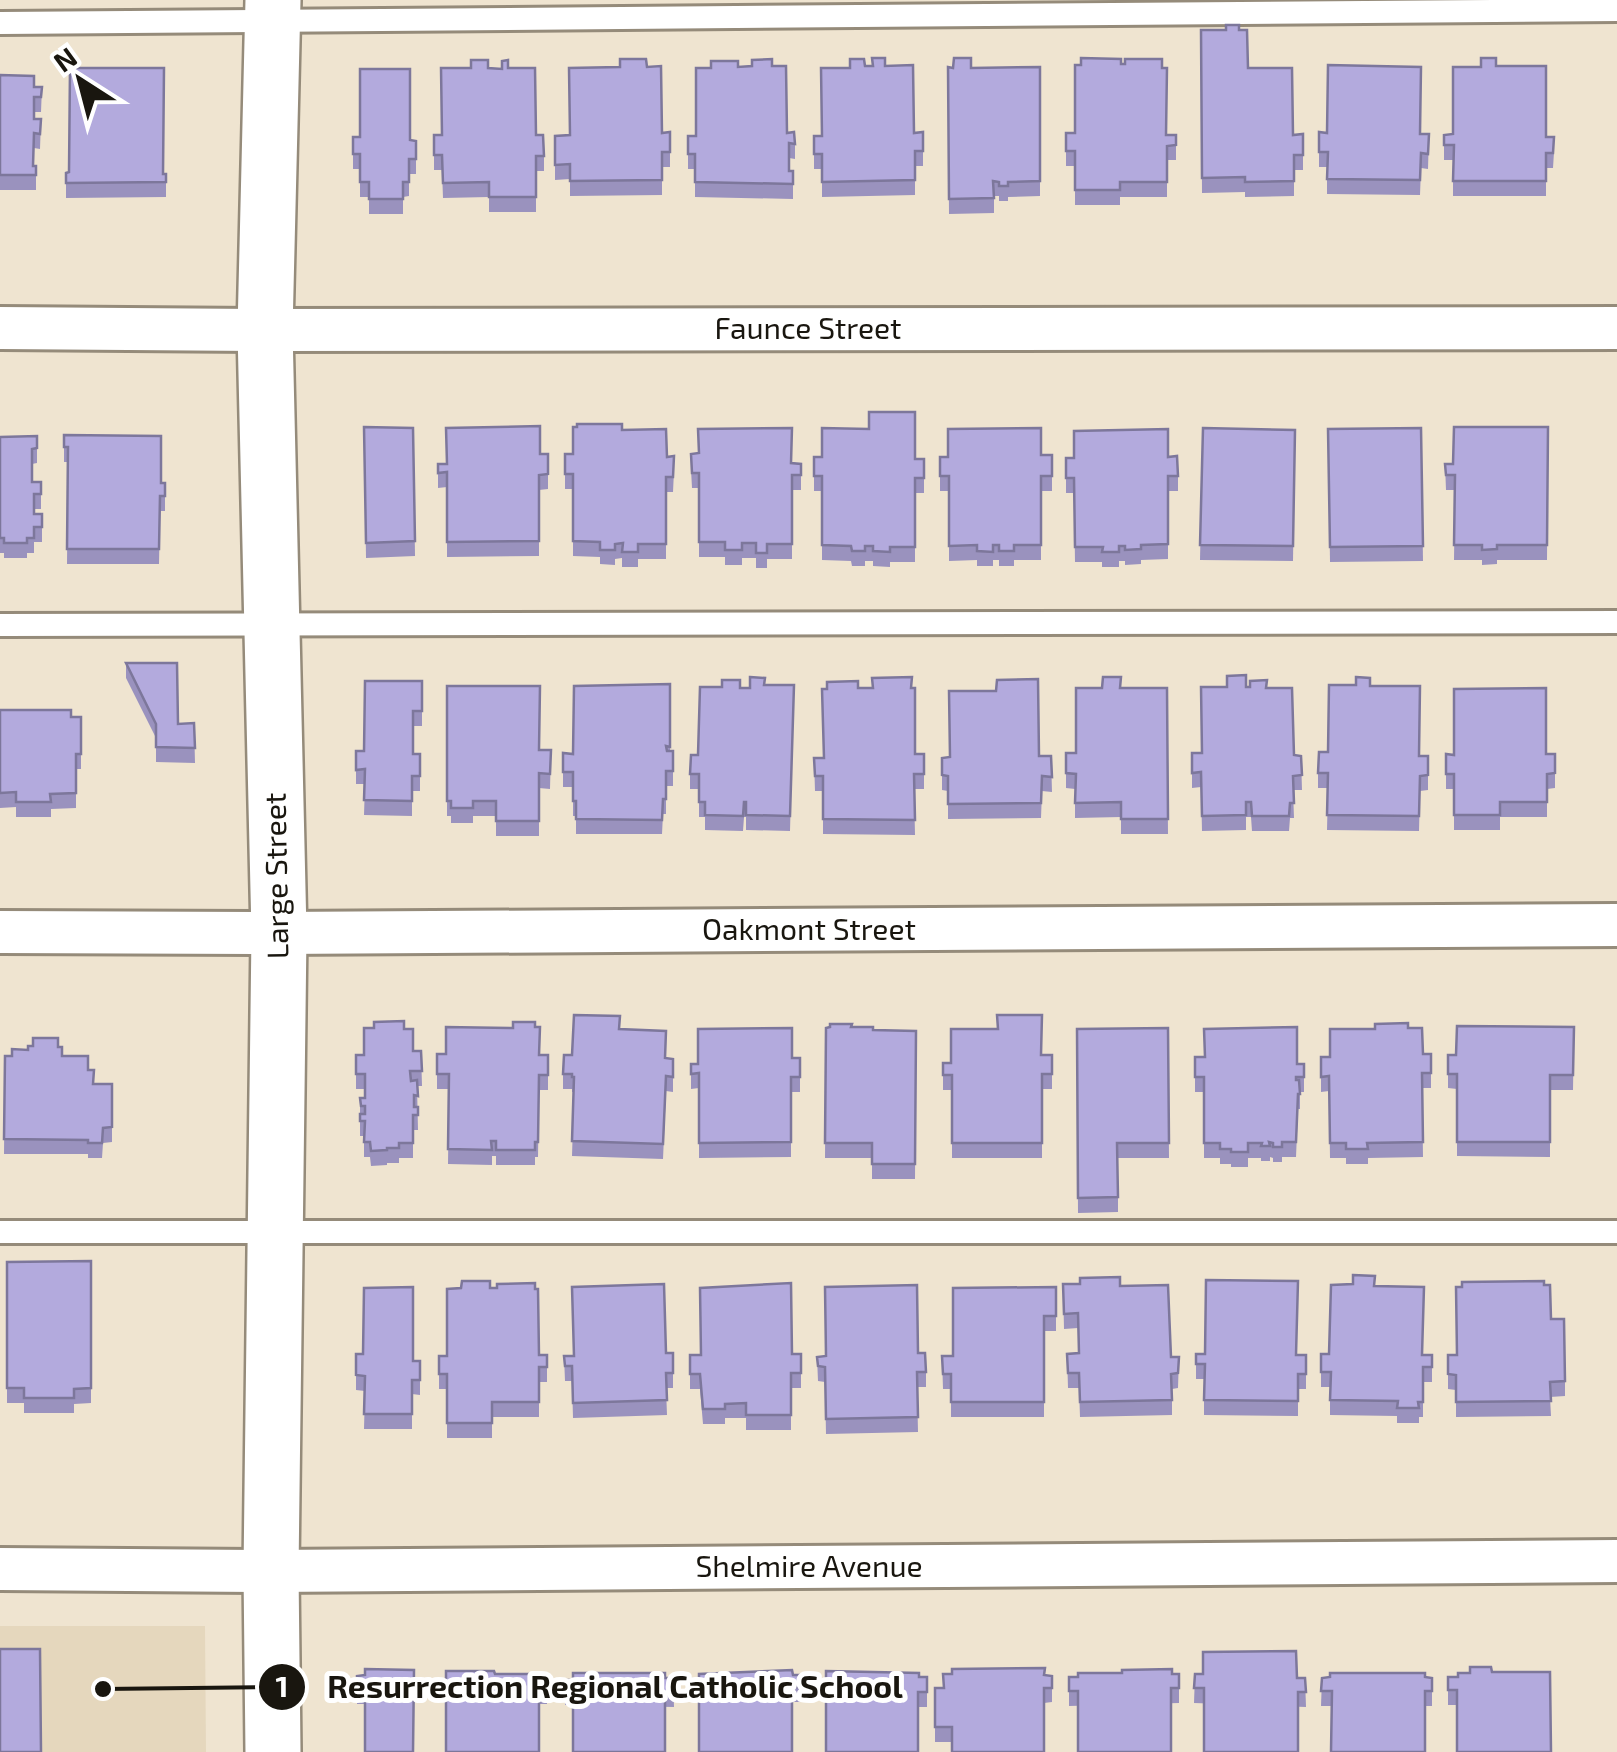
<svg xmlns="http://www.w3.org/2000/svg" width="1617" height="1752" font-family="'Exo 2',sans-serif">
	<rect width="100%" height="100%" fill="#efe4d0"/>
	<!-- built -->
	<polygon fill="#e5d7bd" points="0,1626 205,1626 206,1752 0,1752"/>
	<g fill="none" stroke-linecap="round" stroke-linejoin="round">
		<!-- lane casing -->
		<g stroke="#958b7a" stroke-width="28">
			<g id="lane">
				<polyline points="0,23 1617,10"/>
				<polyline points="0,625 1617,622"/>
				<polyline points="0,1232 1617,1232"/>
			</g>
		</g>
		<!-- street casing -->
		<g stroke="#958b7a" stroke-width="48">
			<g id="street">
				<polyline points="0,328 265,330 1617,328"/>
				<polyline points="0,932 279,933 1617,925"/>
				<polyline points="0,1569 271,1571 1617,1561"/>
			</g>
		</g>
		<!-- secondary casing -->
		<g stroke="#958b7a" stroke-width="60">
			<polyline id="secondary" points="273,1752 271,1571 279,933 265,330 273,0"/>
		</g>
		<!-- lane -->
		<use href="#lane" stroke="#fff" stroke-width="22"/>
		<!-- street -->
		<use href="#street" stroke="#fff" stroke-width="42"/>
		<!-- secondary -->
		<use href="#secondary" stroke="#fff" stroke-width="55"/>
	</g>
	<!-- wall -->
	<g fill="#9a92be">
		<polygon points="1201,30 1239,30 1248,68 1293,135 1303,155 1303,170 1294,170 1294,196 1245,197 1245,192 1202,193"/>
		<polygon points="1121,64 1166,135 1176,135 1176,160 1167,160 1167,197 1120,197 1120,205 1075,205 1075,166 1066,166 1066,133 1075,133"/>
		<polygon points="772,66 787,133 795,144 795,159 789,158 789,171 793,171 793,199 695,197 695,169 688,169 688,136 696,136 738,67"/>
		<polygon points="865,66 885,66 914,133 923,132 923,166 915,166 915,195 822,197 822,169 814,169 814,136 822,136 850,68"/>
		<polygon points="1496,66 1546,137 1554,152 1553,168 1546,168 1546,196 1453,196 1453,160 1444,160 1444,145 1453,134"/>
		<polygon points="647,67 662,133 670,152 670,167 662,167 662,195 570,196 570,179 555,180 555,136 570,135"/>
		<polygon points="948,67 1040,67 1040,196 1008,197 1008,201 999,201 999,196 994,196 994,213 949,214"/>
		<polygon points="488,68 508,68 544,156 544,171 536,171 536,212 489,212 489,197 443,198 442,170 434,170 434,135 442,135"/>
		<polygon points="0,75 34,87 42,87 41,112 34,112 34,119 41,119 40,149 34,148 33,166 36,166 36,190 0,190"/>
		<polygon points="1319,132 1429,134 1428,169 1421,168 1420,195 1327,194 1327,167 1319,167"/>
		<polygon points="353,137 416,141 416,174 409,174 409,196 403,197 403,214 369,214 369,197 360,197 360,169 353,169"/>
		<polygon points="66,173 166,174 166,197 66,198"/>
		<polygon points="364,427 413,428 415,556 366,558"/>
		<polygon points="1548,427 1547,560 1497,560 1497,564 1482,565 1482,560 1454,560 1455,490 1446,490 1445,464 1453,464"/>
		<polygon points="1203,428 1295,430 1293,561 1200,560"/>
		<polygon points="1421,428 1423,561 1330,562 1328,429"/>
		<polygon points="622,430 667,457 674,471 673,492 666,492 666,559 638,559 638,567 622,567 622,558 615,559 615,565 600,564 600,557 573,556 573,489 565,489 565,474 573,454"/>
		<polygon points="64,435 161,483 165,496 165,511 160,511 159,564 67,564 68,462 64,462"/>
		<polygon points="37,436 37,463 32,464 32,482 41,482 41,509 34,509 34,514 42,514 42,542 34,542 34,553 27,553 27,558 4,558 4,553 0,553 0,437"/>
		<polygon points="540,454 548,454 548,489 539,490 539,556 447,557 447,487 438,488 438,464"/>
		<polygon points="1041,455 1052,455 1052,491 1041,491 1041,560 1014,560 1014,566 999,566 999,560 993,560 993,566 977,566 977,560 949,561 949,491 940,491 940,472"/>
		<polygon points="814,457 924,459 924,493 915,493 915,562 890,562 890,567 873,566 873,561 865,561 865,566 852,566 851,561 822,560 822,491 814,491"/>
		<polygon points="1168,457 1178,476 1178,491 1168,491 1168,559 1141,560 1141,564 1125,565 1125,561 1119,561 1119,567 1102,567 1102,562 1075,562 1074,493 1066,493 1066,458"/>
		<polygon points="801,464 801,490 792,490 792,559 767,559 767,568 756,568 756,558 742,558 742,565 725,565 725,557 699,557 699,488 692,488 691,469"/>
		<polygon points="126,663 178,724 194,723 195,763 156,762 156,738 126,678"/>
		<polygon points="422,681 422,726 413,726 413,754 420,754 420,791 412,791 412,816 364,815 365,784 356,784 356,751 364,751"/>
		<polygon points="670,684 670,751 673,751 673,786 666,786 666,814 663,814 662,834 576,834 576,816 573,816 573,787 563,787 563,753 573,754"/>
		<polygon points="764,685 794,685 790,831 746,830 746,817 744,817 743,831 705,830 705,817 699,817 699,789 690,789 690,774 698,755 740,688 750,688"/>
		<polygon points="447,686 539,750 551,750 550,789 539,788 539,836 496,836 496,816 473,816 473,823 451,823 451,816 447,816"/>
		<polygon points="1370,686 1419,756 1428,756 1428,790 1420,791 1419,831 1327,830 1328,788 1318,788 1318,773 1328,752"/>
		<polygon points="1246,687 1266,688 1294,755 1301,756 1302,790 1293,790 1294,818 1290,818 1289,831 1252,831 1251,817 1246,817 1246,830 1202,831 1201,787 1192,788 1192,768"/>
		<polygon points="858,688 911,688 915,754 924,754 924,789 914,789 915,835 823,834 823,791 815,791 814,758 823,758"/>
		<polygon points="1120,688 1167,688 1168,834 1121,834 1121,817 1075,818 1075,789 1066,788 1066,753 1076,753"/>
		<polygon points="0,710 71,717 81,717 81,769 76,769 76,808 51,809 51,817 16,817 16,807 0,808"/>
		<polygon points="1446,754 1555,754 1555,788 1547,789 1547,817 1500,817 1500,830 1454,830 1454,789 1446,789"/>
		<polygon points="1051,756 1052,792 1042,791 1041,818 948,819 948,791 942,790 942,758"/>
		<polygon points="852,1027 873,1030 916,1031 915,1179 872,1179 872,1158 825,1158 826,1028"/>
		<polygon points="1574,1027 1573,1090 1550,1090 1550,1157 1457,1156 1457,1089 1448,1088 1448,1055 1456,1055"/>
		<polygon points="1168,1028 1169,1158 1118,1158 1118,1212 1078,1213 1077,1029"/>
		<polygon points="1408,1028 1423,1054 1431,1054 1431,1088 1422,1088 1423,1157 1368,1158 1368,1164 1346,1164 1346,1158 1330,1158 1329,1091 1321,1092 1321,1057 1330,1057"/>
		<polygon points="404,1029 413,1051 421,1051 422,1086 417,1086 418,1130 413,1130 413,1158 399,1158 399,1163 387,1163 387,1165 371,1166 370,1157 364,1157 364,1136 360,1136 360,1098 365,1098 365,1089 356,1089 356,1070 364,1055"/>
		<polygon points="620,1029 666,1058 673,1059 673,1092 666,1091 663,1159 572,1156 574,1092 572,1092 572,1089 563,1089 563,1074 572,1055"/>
		<polygon points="33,1046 58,1047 62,1056 88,1070 93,1084 112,1084 112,1142 103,1143 102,1158 88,1158 88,1154 4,1154 5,1056 12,1056"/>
		<polygon points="437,1054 548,1055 548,1090 539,1090 538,1157 535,1157 535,1165 496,1165 496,1156 492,1156 492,1165 448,1164 449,1089 437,1089"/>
		<polygon points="1042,1055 1052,1055 1052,1089 1042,1089 1042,1158 952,1158 952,1090 943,1090 943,1063"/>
		<polygon points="1195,1057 1304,1064 1304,1092 1300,1092 1300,1109 1298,1109 1296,1157 1282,1157 1282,1162 1273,1162 1273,1158 1270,1157 1270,1161 1261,1161 1261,1158 1248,1158 1248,1167 1231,1167 1231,1164 1220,1164 1220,1158 1204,1158 1204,1092 1195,1092"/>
		<polygon points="800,1058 800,1092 791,1092 791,1157 699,1158 699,1088 691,1089 691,1064"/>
		<polygon points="91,1261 91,1403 74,1404 74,1413 24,1413 24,1403 7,1403 7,1262"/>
		<polygon points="1063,1284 1120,1286 1171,1357 1179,1357 1178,1388 1172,1389 1172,1415 1080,1417 1079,1388 1068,1388 1067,1354 1079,1353 1078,1328 1064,1329"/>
		<polygon points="1374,1286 1423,1355 1432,1355 1432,1382 1423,1382 1423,1417 1419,1417 1419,1423 1397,1423 1397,1416 1330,1415 1330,1387 1321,1387 1321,1354 1329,1354"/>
		<polygon points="1056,1287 1056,1331 1044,1331 1044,1417 951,1417 951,1389 943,1389 942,1356 953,1356"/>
		<polygon points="461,1288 490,1288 539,1355 547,1355 547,1382 539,1382 539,1417 492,1417 492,1438 447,1438 447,1389 439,1389 439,1356 447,1356"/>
		<polygon points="1551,1319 1565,1381 1565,1396 1550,1397 1551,1416 1456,1417 1456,1390 1448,1389 1448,1355 1457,1355"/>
		<polygon points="673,1353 673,1388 666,1388 667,1415 573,1418 572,1381 565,1381 564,1356"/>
		<polygon points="918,1353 926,1372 926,1387 917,1387 918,1432 826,1434 825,1382 818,1381 817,1357"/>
		<polygon points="356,1354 420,1361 420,1395 412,1394 412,1429 364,1429 365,1391 356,1390"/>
		<polygon points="792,1354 801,1369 801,1388 791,1388 791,1430 746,1430 746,1418 725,1418 725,1424 703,1424 700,1389 690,1389 690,1355"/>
		<polygon points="1196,1354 1306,1355 1306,1389 1298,1389 1298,1416 1204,1415 1204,1379 1196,1379"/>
		<polygon points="1492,1672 1457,1705 1448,1705 1448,1677 1458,1677"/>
		<polygon points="495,1674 547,1678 547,1704 539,1704"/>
		<polygon points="1179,1674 1179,1703 1069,1706 1069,1677"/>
		<polygon points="1195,1674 1305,1678 1306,1707 1194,1703"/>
		<polygon points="365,1675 365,1704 357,1704 357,1676"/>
		<polygon points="793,1675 801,1675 801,1702 792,1702"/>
		<polygon points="1044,1675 1052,1676 1052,1702 1044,1703 952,1742 935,1742 935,1688"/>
		<polygon points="919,1677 927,1677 927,1707 918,1707"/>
		<polygon points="1425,1677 1432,1691 1432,1706 1321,1706 1322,1678"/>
		<polygon points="673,1678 674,1707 565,1705 565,1680"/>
	</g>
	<!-- building -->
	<g fill="#b3aadd" stroke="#7d779b" stroke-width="2.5">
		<polygon points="1226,25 1239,25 1239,30 1247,30 1248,68 1292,68 1293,135 1303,134 1303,155 1294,155 1294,181 1245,182 1245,177 1202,178 1201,30 1226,30"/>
		<polygon points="872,58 885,58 885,66 913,65 914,133 923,132 923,151 915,151 915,180 822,182 822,154 814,154 814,136 822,136 821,68 850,68 850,59 864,59 865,66 873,66"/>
		<polygon points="954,58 971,58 971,68 1040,67 1040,181 1008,182 1008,186 999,186 999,182 993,181 994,198 949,199 948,67 953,68"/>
		<polygon points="1081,58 1121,59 1121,64 1125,64 1125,59 1162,59 1162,68 1167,68 1166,135 1176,135 1176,145 1167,146 1167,182 1120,182 1120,190 1075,190 1075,151 1066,151 1066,133 1075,133 1075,65 1081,65"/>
		<polygon points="1481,58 1496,58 1496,66 1546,66 1546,137 1554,137 1553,153 1546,153 1546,181 1453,181 1454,145 1444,145 1444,135 1453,134 1453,67 1481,67"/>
		<polygon points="620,59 646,59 647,67 661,66 662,133 670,132 670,152 662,152 662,180 570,181 570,164 555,165 555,136 570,135 569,68 620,67"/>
		<polygon points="772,59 772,66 786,66 787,133 794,132 795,144 789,143 789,171 793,171 793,184 695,182 695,154 688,154 688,136 696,136 696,68 711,68 711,61 738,61 738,67 752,66 752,60"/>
		<polygon points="471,60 488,60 488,68 502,69 502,61 508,60 508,68 535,68 536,135 543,135 544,156 536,156 536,197 489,197 489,182 443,183 442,155 434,155 434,135 442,135 441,68 471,68"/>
		<polygon points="1328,65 1421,67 1420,134 1429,134 1428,154 1421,153 1420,180 1327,179 1328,152 1319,152 1319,132 1327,133"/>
		<polygon points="70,68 164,68 163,174 166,174 166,182 66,183 66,173 69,172"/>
		<polygon points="360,69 410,69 410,140 416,141 416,159 409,159 409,182 403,182 403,199 369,199 369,182 360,182 360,154 353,154 353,137 360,137"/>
		<polygon points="0,75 34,76 34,87 42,87 41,97 34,97 34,119 41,119 40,134 34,133 33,166 36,166 36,175 0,175"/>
		<polygon points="869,412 915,412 915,459 924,459 924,478 915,478 915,547 890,547 890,552 873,551 873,546 865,546 865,551 852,551 851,546 822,545 822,476 814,476 814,457 822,457 822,428 869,429"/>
		<polygon points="577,424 622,424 622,430 666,429 667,457 674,456 673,477 666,477 666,544 638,544 638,552 622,552 623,543 615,544 615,550 600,550 600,542 573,541 573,474 565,474 565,454 573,454 573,427 577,427"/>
		<polygon points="540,426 540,454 548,454 548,474 539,475 539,541 447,542 447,472 438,473 438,464 447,464 446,428"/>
		<polygon points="364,427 413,428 415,541 366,543"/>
		<polygon points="1454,427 1548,427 1547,545 1497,545 1497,549 1482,550 1482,545 1454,545 1455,475 1446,475 1445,464 1453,464"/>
		<polygon points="792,428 791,463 801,464 801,475 792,475 792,544 767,544 767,553 756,553 756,543 742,543 742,550 725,550 725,542 699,542 699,473 692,473 691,454 699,453 698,429"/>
		<polygon points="1041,428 1041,455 1052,455 1052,476 1041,476 1041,545 1014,545 1014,551 999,551 999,545 993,545 993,552 977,551 977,545 949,546 949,476 940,476 940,457 948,457 948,429"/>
		<polygon points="1203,428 1295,430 1293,546 1200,545"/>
		<polygon points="1421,428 1423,546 1330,547 1328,429"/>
		<polygon points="1168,429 1168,457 1177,456 1178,476 1168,476 1168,544 1141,545 1141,549 1125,550 1125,546 1119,546 1119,552 1102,552 1103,547 1075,547 1074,478 1066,478 1066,458 1074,458 1074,431"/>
		<polygon points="64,435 161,436 161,483 165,483 165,496 160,496 159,549 67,549 68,447 64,447"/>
		<polygon points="37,436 37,448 32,449 32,482 41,482 41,494 34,494 34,514 42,514 42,527 34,527 34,538 27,538 27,543 4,543 4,538 0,538 0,437"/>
		<polygon points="126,663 177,663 178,724 194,723 195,748 156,747 156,724"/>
		<polygon points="1246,675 1246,687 1250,687 1250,681 1267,680 1266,688 1292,688 1294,755 1301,756 1302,775 1293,776 1294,803 1290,803 1289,816 1252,816 1251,802 1246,802 1246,815 1202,816 1201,772 1192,773 1192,753 1202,753 1201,687 1227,687 1227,676"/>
		<polygon points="750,677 765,678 764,685 794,685 790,816 746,815 746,802 744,802 743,816 705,815 705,802 699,802 699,774 690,774 691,755 698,755 700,687 722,687 722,680 740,680 740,688 750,688"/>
		<polygon points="912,677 911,688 915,688 915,754 924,754 924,774 914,774 915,820 823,819 823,776 815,776 814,758 824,758 822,689 827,689 827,682 858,681 858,688 873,688 872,678"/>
		<polygon points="1103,677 1121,677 1120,688 1167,688 1168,819 1121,819 1121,802 1075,803 1076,774 1066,773 1066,753 1076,753 1076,688 1102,688"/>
		<polygon points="1356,677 1370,678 1370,686 1420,686 1419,756 1428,756 1428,775 1420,776 1419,816 1327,815 1328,773 1318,773 1319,752 1328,752 1329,685 1356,685"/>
		<polygon points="1038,679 1039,756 1051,756 1052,777 1042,776 1041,803 948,804 948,776 942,775 942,758 950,757 949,691 996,691 997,680"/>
		<polygon points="365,681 422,681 422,711 413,711 413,754 420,754 420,776 412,776 412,801 364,800 365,769 356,770 356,751 364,751"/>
		<polygon points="670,684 670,747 666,746 667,751 673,751 673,771 666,771 666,799 663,799 662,820 576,819 576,801 573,801 573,772 563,772 563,753 573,754 574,686"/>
		<polygon points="447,686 540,686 539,750 551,750 550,774 539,773 539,821 496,821 496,801 473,801 473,808 451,808 451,801 447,801"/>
		<polygon points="1546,688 1546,754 1555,754 1555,773 1547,774 1547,802 1500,802 1500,815 1454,815 1454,774 1446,774 1446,754 1454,755 1454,689"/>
		<polygon points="0,710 71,710 71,717 81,717 81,754 76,754 76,793 50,794 51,802 16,802 16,792 0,793"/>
		<polygon points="574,1015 620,1016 619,1029 666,1031 665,1058 673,1059 673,1077 666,1076 663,1144 572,1141 574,1077 572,1077 572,1074 563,1074 564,1055 572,1055"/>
		<polygon points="997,1015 1042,1015 1041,1055 1052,1055 1052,1074 1042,1074 1042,1143 952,1143 952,1075 943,1075 943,1063 951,1063 951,1029 998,1029"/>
		<polygon points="404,1021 404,1029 413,1029 413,1051 421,1051 422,1071 410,1071 411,1081 417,1080 418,1096 414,1095 414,1107 418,1107 418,1115 413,1115 413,1143 399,1143 399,1148 387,1148 387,1150 371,1151 370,1142 364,1142 365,1121 360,1121 360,1114 365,1114 365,1106 361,1106 360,1098 365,1098 365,1074 356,1074 356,1055 364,1055 364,1028 374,1028 374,1022"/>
		<polygon points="513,1022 535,1022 535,1027 540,1027 539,1055 548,1055 548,1075 539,1075 538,1142 535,1142 535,1150 496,1150 496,1141 491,1141 492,1150 448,1149 449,1074 437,1074 437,1054 446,1054 446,1027 513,1028"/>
		<polygon points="1408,1023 1408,1028 1422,1028 1423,1054 1431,1054 1431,1073 1422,1073 1423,1142 1367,1143 1368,1149 1346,1149 1346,1143 1330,1143 1329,1076 1321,1077 1321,1057 1330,1057 1330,1029 1375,1029 1375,1024"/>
		<polygon points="830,1024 852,1024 851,1027 873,1027 873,1030 916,1031 915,1164 872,1164 872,1143 825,1143 826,1028 830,1027"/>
		<polygon points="1457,1026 1574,1027 1573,1075 1550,1075 1550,1142 1457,1142 1457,1074 1448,1074 1448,1055 1456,1055"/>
		<polygon points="1297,1027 1297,1064 1304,1064 1304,1077 1296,1077 1296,1080 1299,1080 1300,1094 1298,1094 1296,1142 1282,1142 1282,1147 1273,1147 1273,1143 1269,1142 1270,1146 1261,1146 1262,1143 1248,1143 1248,1152 1231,1152 1231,1149 1220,1149 1220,1143 1204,1143 1204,1077 1195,1077 1195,1057 1205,1057 1204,1029"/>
		<polygon points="792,1028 792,1058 800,1058 800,1077 791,1077 791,1142 699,1143 699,1073 691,1074 691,1064 698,1064 698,1029"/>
		<polygon points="1168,1028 1169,1143 1117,1143 1118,1197 1078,1198 1077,1029"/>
		<polygon points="33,1038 58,1038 58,1047 62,1047 62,1056 88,1056 88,1070 94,1070 93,1084 112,1084 112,1127 103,1128 102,1143 88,1143 88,1140 4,1139 5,1056 12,1056 12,1049 28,1050 28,1046 33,1046"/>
		<polygon points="91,1261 91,1388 74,1389 74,1398 24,1398 24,1388 7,1388 7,1262"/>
		<polygon points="1353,1275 1375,1276 1374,1286 1424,1287 1422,1355 1432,1355 1432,1367 1423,1367 1423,1402 1418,1402 1419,1408 1397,1408 1398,1401 1330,1400 1331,1372 1321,1372 1321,1354 1329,1354 1331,1285 1353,1284"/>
		<polygon points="1120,1277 1120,1286 1168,1285 1171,1357 1179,1357 1178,1373 1171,1374 1172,1400 1080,1402 1079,1373 1068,1373 1067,1354 1079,1353 1078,1313 1064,1314 1063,1284 1080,1284 1080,1278"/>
		<polygon points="1206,1280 1298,1281 1296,1355 1306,1355 1306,1374 1298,1374 1298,1401 1204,1400 1205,1364 1196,1364 1196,1354 1205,1354"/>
		<polygon points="462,1281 490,1281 490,1288 497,1288 497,1284 535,1283 535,1289 538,1289 539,1355 547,1355 547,1367 539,1367 539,1402 492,1402 492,1423 447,1423 447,1374 439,1374 439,1356 447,1356 447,1289 461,1288"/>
		<polygon points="1544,1281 1544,1285 1550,1285 1551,1319 1564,1319 1565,1381 1550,1382 1551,1401 1456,1402 1456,1375 1448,1374 1448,1355 1457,1355 1456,1287 1462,1287 1462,1282"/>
		<polygon points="791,1283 792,1354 801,1354 801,1373 791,1373 791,1415 746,1415 746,1403 725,1404 725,1409 703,1409 700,1374 690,1374 690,1355 701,1355 700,1288"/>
		<polygon points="664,1284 666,1353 673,1353 673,1373 666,1373 667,1400 573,1403 572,1366 565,1366 564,1356 574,1356 572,1287"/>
		<polygon points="917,1285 918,1353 925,1353 926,1372 917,1372 918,1417 826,1419 825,1367 818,1366 817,1357 826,1356 825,1287"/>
		<polygon points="413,1287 413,1361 420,1361 420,1380 412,1380 412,1414 364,1414 365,1376 356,1375 356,1354 363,1354 364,1288"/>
		<polygon points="1056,1287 1056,1316 1044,1316 1044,1402 951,1402 951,1374 943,1374 942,1356 953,1356 953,1288"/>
		<polygon points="0,1649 40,1649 41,1752 0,1752"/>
		<polygon points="1296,1651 1297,1678 1305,1678 1306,1692 1298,1692 1298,1752 1204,1752 1204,1688 1194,1688 1195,1674 1203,1674 1203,1652"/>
		<polygon points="1470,1667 1491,1667 1492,1672 1550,1672 1551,1752 1457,1752 1457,1690 1448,1690 1448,1677 1458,1677 1458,1673 1470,1673"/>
		<polygon points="1045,1668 1044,1675 1052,1676 1052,1688 1044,1688 1044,1752 952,1752 952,1727 935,1727 935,1688 944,1688 943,1674 952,1674 952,1669"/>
		<polygon points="365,1669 414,1670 413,1752 365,1752 365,1689 357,1689 357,1676 365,1675"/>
		<polygon points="1172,1669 1172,1674 1179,1674 1179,1688 1171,1688 1171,1752 1078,1752 1078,1691 1069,1691 1069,1677 1078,1677 1078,1673 1122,1673 1122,1670"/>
		<polygon points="792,1670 793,1675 801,1675 801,1687 792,1687 792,1752 699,1752 699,1674"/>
		<polygon points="446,1671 494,1671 495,1674 540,1674 540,1678 547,1678 547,1689 539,1689 539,1752 446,1752"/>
		<polygon points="826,1671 919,1673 919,1677 927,1677 927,1692 918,1692 918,1752 826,1752"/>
		<polygon points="573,1673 665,1673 665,1678 673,1678 674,1692 665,1692 665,1752 573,1752 573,1689 565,1690 565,1680 573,1680"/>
		<polygon points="1330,1673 1425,1673 1425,1677 1432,1678 1432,1691 1425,1691 1425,1752 1331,1752 1332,1691 1321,1691 1322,1678 1330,1677"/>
	</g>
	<g text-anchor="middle" stroke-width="10" stroke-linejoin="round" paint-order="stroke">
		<!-- street labels -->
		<g font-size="30" fill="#19160f" stroke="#fff">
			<text x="808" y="339">Faunce Street</text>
			<text transform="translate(277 876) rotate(-91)" y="10">Large Street</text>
			<text x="809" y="940">Oakmont Street</text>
			<text x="809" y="1577">Shelmire Avenue</text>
		</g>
	</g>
	<!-- callouts -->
	<path fill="none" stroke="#19160f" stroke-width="4" d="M103 1689L282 1687"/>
	<g fill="#19160f" stroke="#fff" stroke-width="4">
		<circle cx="103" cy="1689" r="10"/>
		<circle cx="282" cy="1687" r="25"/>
	</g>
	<g font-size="30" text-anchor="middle" font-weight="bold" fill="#fff">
		<text x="282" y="1697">1</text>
	</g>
	<g font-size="32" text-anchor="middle" font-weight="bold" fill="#19160f" stroke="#fff" stroke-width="10" stroke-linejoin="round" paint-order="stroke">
		<text x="615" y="1698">Resurrection Regional Catholic School</text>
	</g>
	<!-- north arrow -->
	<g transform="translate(80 80) rotate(324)" stroke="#ffffff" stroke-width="8" paint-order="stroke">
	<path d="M0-8L18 38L0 25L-18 38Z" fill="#19160f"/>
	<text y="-15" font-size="28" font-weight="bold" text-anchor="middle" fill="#19160f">N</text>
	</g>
</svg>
